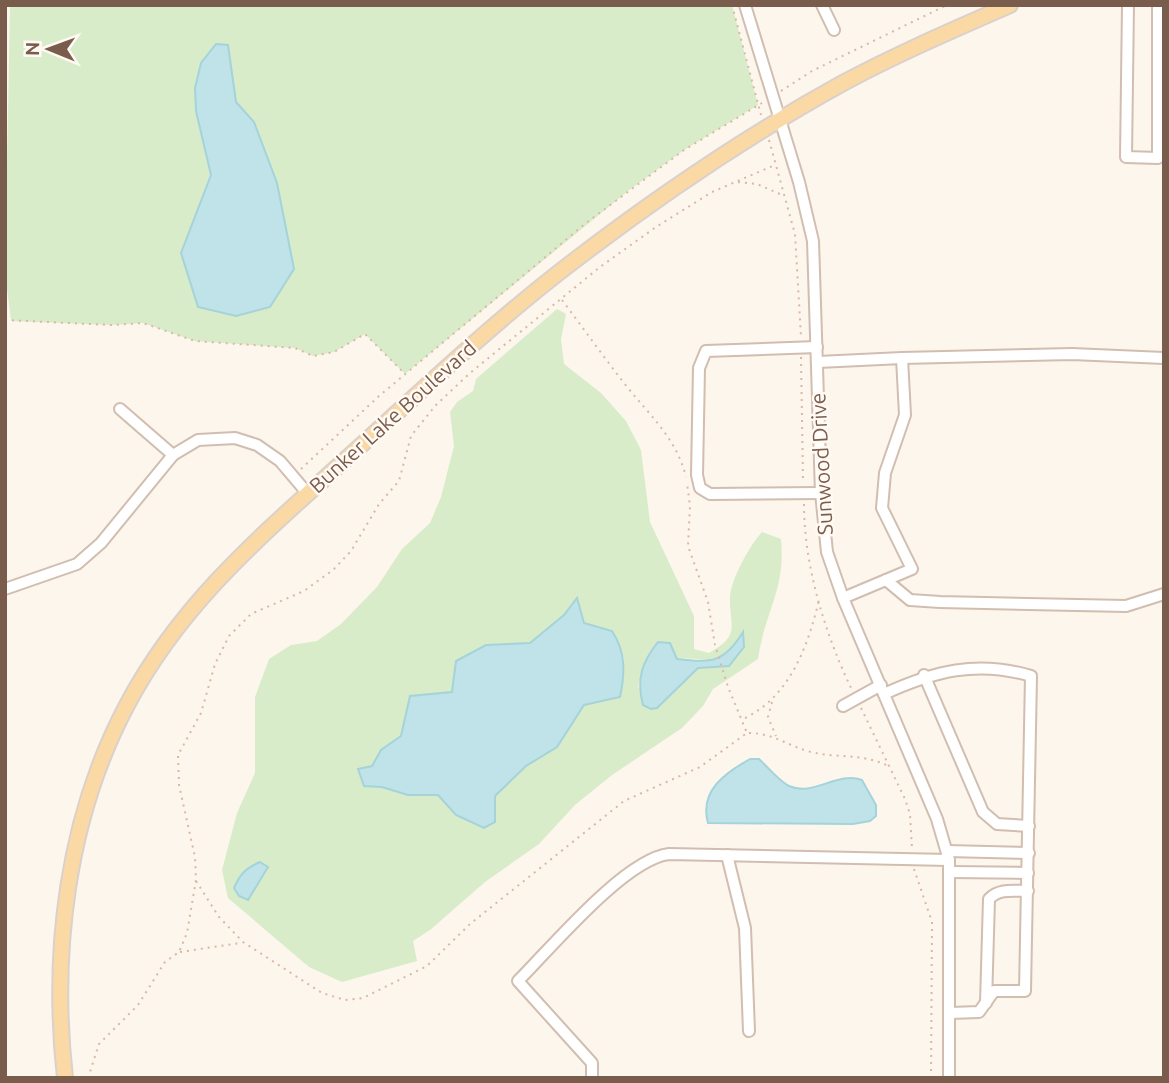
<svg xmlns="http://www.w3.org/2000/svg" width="1169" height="1083" font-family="Ubuntu,sans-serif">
	<rect width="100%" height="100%" fill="#fdf6ec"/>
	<!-- green -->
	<g fill="#d8ecc9" fill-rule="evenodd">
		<polygon points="10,5 732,5 758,105 684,150 628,191 405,374 365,334 334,352 313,356 295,348 195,341 143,323 111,325 11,321 5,272"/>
		<path d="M557 309 566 314 561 339 564 364 601 393 626 421 641 450 650 522 694 616V649L709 653C742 635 729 625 730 597 731 579 750 545 762 532L781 539C786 589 765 611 758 659L713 689 703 706 682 728 612 775 575 805 539 844 485 882 430 930 413 941 417 961 342 982 309 967 228 898 222 870 237 813 255 773V697L269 659 291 645 317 641 341 624 377 587 402 549 430 523 441 497 454 446 450 412 457 402 473 391 476 379ZM577 598 584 623 612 631 584 705 557 747 526 766 494 796 495 821 484 827 456 815 438 795H408L382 787 364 786 358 770 372 766 381 750 401 736 410 696 452 692 486 645 530 643 564 615ZM733 648 730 666 698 668 657 708 638 687 642 674C652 669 663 663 674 660 696 654 716 669 733 648Z"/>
	</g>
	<!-- water -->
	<g fill="#bfe3e8" stroke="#a5d3da" stroke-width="2">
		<polygon points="216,44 228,45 236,102 254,122 277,183 294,269 270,307 236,316 198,307 181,253 211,175 196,111 195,88 201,63"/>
		<path d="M577 598 584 623 612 631C626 652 625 673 620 697L584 705 557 747 526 766 495 796V822L484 828 456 815 438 795H408L382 787 364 786 358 769 372 766 381 750 401 736 410 696 452 692 456 661 486 645 530 643 564 615Z"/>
		<path d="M743 632 744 647 729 666 698 668 657 708 651 709 643 705C636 679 642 662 658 642L670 643 677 659C712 663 724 663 743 632Z"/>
		<path d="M750 759H759C768 767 779 781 789 786 814 797 837 771 862 780L876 805V816L870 821 853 824 708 823C699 791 725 773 750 759Z"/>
		<path d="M260 862 268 867 248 900 239 896 234 888C240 874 246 868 260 862Z"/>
	</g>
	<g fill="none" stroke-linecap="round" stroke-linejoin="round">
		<!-- minor casing -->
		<g stroke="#d1beb0" stroke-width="14">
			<g id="minor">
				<polyline points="745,5 799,182 813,241 821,493 827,552 843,598 937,819 949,860 949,1078"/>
				<polyline points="822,5 834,30"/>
				<polyline points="1128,5 1126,157 1158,158 1158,5"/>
				<polyline points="817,347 706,351 699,368 697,475 700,488 710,494 821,493"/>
				<polyline points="902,358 1072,354 1164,358"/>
				<polyline points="818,362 902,358 905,415 885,473 882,508 912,569 843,598"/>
				<polyline points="120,409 173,455"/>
				<polyline points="886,580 910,600 940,602 1126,606 1164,594"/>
				<polyline points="5,589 77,564 101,543 173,455 198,440 235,438 257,445 280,461 308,494"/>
				<polyline points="924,675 983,812 997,824 1029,826"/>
				<path d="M884 694C934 671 977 660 1031 676L1025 991H994L979 1012 950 1013"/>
				<polyline points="843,706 881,685"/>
				<polyline points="947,851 1029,853"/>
				<polyline points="727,855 745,928 749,1031"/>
				<polyline points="951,872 1028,873"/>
				<path d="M986 1003 989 899C999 888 1014 891 1028 891"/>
				<path d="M592 1078V1063L518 981C551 948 625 859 669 854L949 860"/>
			</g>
		</g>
		<!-- major casing -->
		<g stroke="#dad1cd" stroke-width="18">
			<path id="major" d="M65 1078C51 952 67 818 127 705 183 599 268 530 355 451 421 391 487 329 557 274 647 204 743 138 843 83 897 54 953 30 1010 5"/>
		</g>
		<!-- path -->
		<g stroke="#d9b8a5" stroke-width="2" stroke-dasharray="2 5" stroke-linecap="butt">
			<polyline points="732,5 761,115"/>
			<polyline points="781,91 812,71 947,5"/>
			<polyline points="769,140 795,234 801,337"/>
			<polyline points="738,182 757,184 782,195"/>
			<path d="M562 300C583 328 603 356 624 383 649 415 676 437 686 477"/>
			<polyline points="5,320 111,325 143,323 195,341 295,348 313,356 334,352 365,334 405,374"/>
			<polyline points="801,357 803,481"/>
			<polyline points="301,469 379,396 586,223 684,150 762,103"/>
			<path d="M804 504C804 566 825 634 852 690"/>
			<polyline points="772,702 768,717 776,736"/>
			<polyline points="861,708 905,799 910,814 912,849"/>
			<path d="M745 718C790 696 808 646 819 600"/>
			<path d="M749 733C773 733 788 746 811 752 841 759 859 752 891 767"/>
			<polyline points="914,869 932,922 931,1078"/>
			<polyline points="196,881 219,917 243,942 322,993 345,1000 363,998 427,966 470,924 624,801 700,767 747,733 728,687 715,645 708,602 688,546 690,506 687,483"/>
			<polyline points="180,952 240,943"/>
			<polyline points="88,1078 99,1044 138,1005 165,962 179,952 187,933 196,880 195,857 179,785 178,755 201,713 215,664 229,636 251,614 304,591 333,570 351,551 379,504 399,481 411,436 435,406 470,373 600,267 656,227 712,192 775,165"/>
		</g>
		<!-- minor -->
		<use href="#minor" stroke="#fff" stroke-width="10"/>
		<!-- major -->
		<use href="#major" stroke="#fbd9a5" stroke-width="14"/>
	</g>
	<g text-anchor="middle" stroke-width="5" stroke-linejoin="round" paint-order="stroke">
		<!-- street labels -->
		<g font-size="21" fill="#7a5c4d" stroke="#fffaf3">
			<text transform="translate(393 417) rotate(-42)" y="7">Bunker Lake Boulevard</text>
			<text transform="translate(822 464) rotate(-93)" y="7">Sunwood Drive</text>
		</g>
	</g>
	<!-- border -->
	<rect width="1169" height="1083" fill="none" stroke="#7a5c4d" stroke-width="14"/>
	<!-- north arrow -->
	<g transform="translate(49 49) rotate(271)" stroke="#fffaf3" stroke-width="5" paint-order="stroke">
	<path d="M0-5L12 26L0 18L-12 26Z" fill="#7a5c4d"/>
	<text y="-10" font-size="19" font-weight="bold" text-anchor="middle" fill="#7a5c4d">N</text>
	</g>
</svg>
